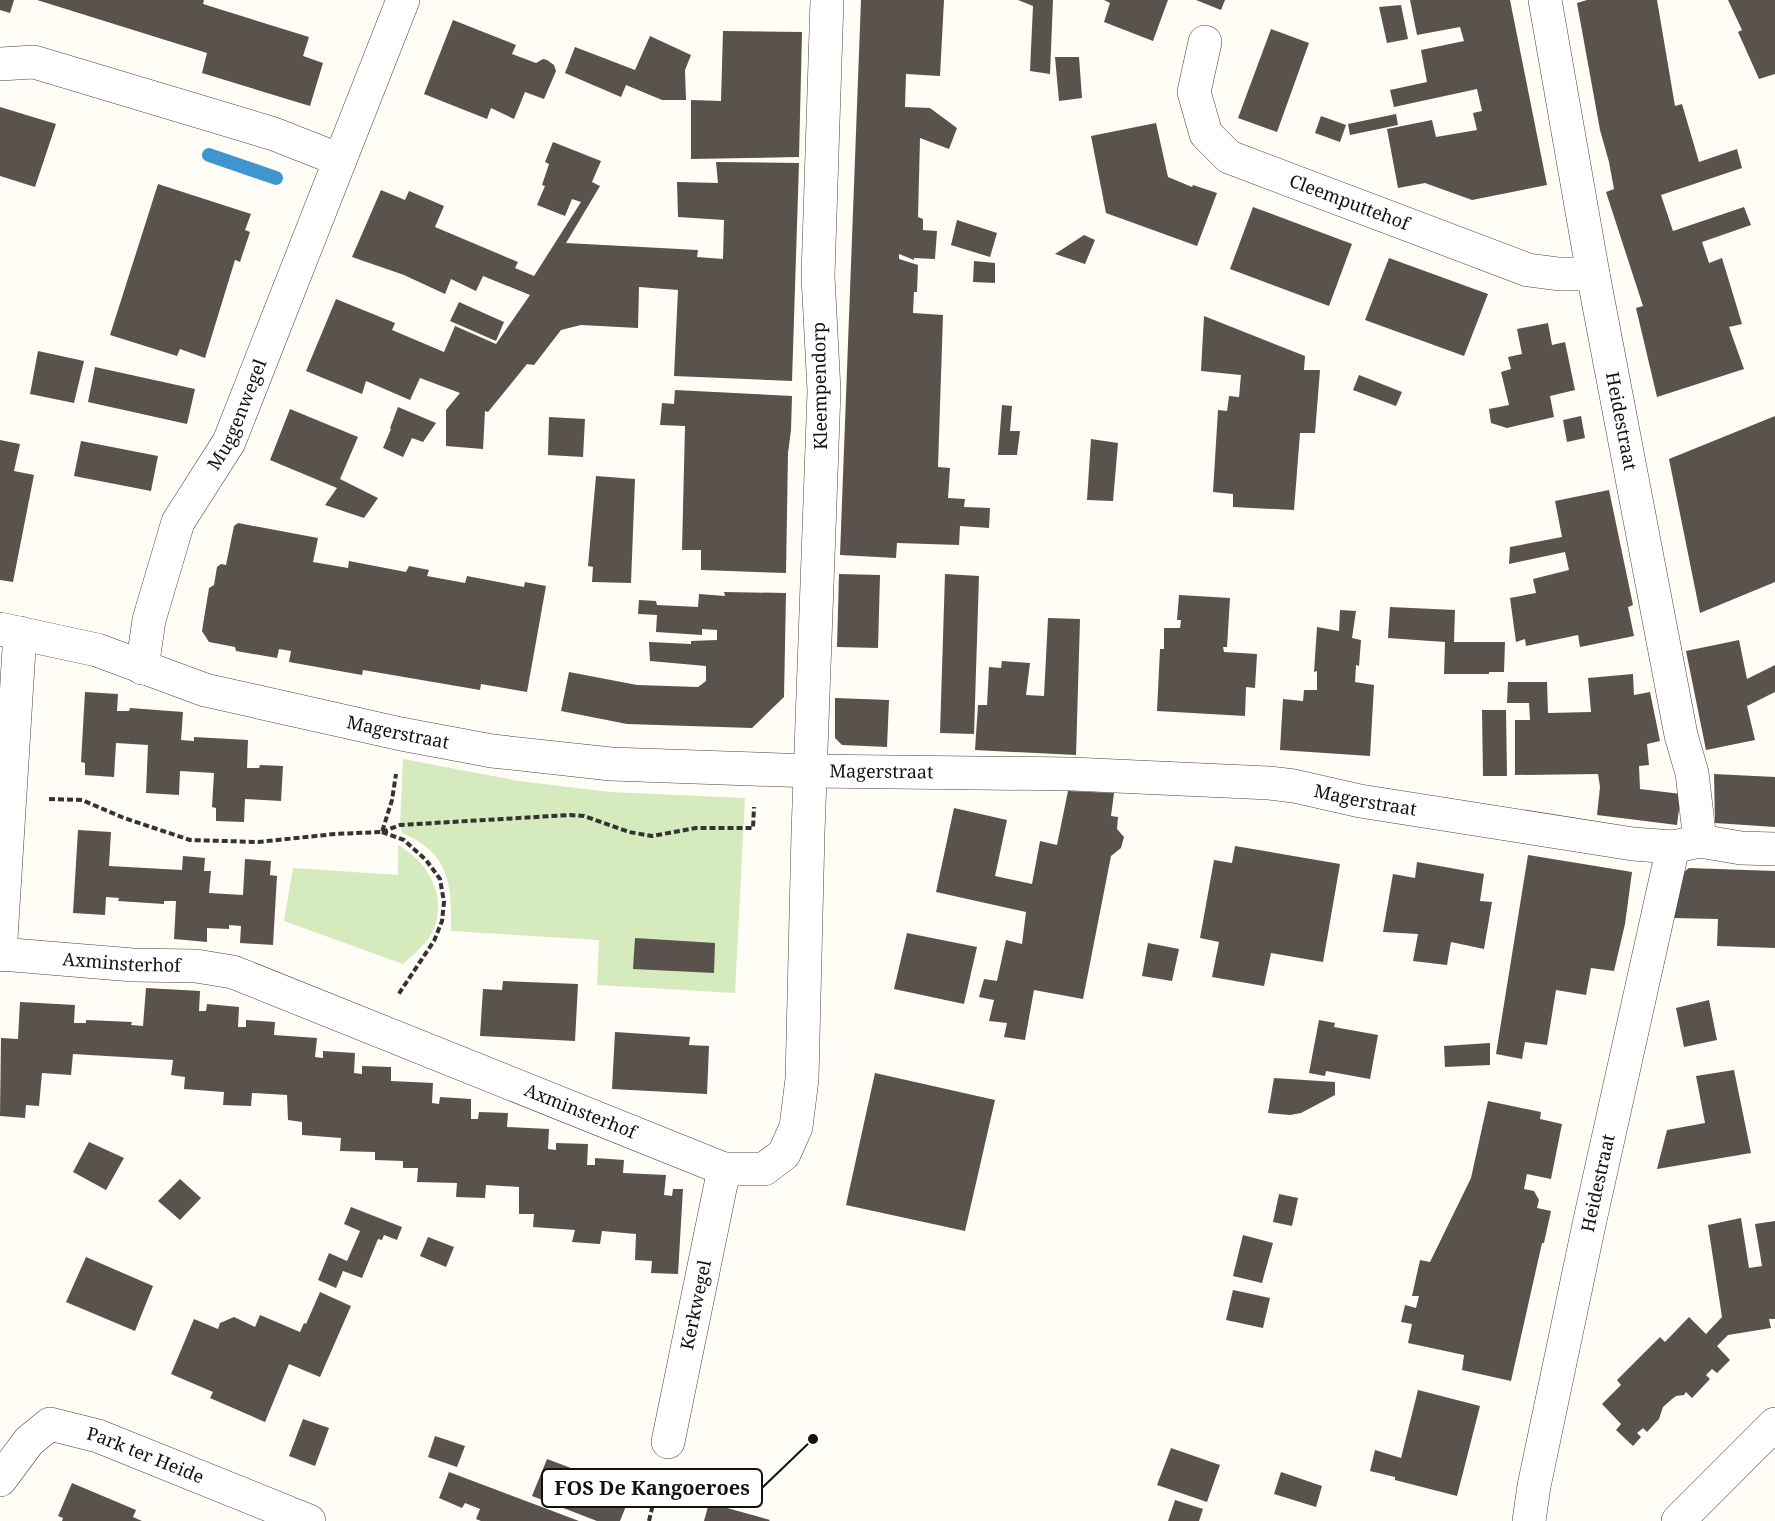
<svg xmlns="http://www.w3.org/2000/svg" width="1775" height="1521" font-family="'Noto Serif',serif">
	<rect width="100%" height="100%" fill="#fffdf5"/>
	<!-- green -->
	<g fill="#d5ebbd">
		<path d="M403 759 519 781 610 792 745 798 735 993 597 985 599 940 451 931C452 885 450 853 402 833L400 825Z"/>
		<path d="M398 845C429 862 449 899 432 933 425 945 413 955 403 964L284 921 293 868 398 875Z"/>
	</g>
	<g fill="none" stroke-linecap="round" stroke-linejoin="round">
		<!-- stream -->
		<polyline stroke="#3f96cf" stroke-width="14" points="209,155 276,178"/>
	</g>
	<!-- building -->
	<g fill="#5a524d">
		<polygon points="0,0 14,0 10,13 0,10"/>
		<polygon points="37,0 204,0 203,4 309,37 303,56 323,63 310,106 202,73 207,53"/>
		<polygon points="861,0 944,0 940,76 906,74 905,107 930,108 957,128 949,149 920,138 918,217 923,219 923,230 937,231 935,259 914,258 914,260 899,254 899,259 918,265 917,292 914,292 913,313 943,315 938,467 950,468 948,498 965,499 964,507 990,508 989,528 960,526 959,545 897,543 896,558 840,555"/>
		<polygon points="1018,0 1053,0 1050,74 1030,71 1033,6"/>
		<polygon points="1104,0 1168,0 1153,41 1104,22 1110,3"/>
		<polygon points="1196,0 1225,0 1221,10"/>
		<polygon points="1410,0 1510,0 1547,185 1472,200 1425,183 1398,188 1387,129 1432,120 1436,137 1477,130 1473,113 1482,111 1477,89 1394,107 1390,90 1427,82 1421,50 1464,41 1460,27 1417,35"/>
		<polygon points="1587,0 1657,0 1675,106 1682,104 1699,162 1737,149 1742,168 1661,195 1673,231 1744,207 1751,225 1702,242 1709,263 1722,258 1742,324 1729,327 1744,369 1657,397 1636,308 1643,306 1606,192 1614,189 1609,162 1600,130 1577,3"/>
		<polygon points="1728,0 1775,0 1775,74 1759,79 1738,32 1742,30"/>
		<polygon points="1401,5 1408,39 1387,43 1379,7"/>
		<polygon points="453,20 516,45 512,54 536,63 543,59 547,60 554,65 556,71 544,99 525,92 514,119 491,108 487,119 424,94"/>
		<polygon points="1271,29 1309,43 1277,132 1238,118"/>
		<polygon points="723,31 802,32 799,157 691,159 691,100 721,101"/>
		<polygon points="650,36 691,55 685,70 686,100 662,100 626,85 621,97 565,73 575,47 635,70"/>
		<polygon points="1055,57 1079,57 1082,98 1059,101"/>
		<polygon points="0,107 56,124 35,187 0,176"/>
		<polygon points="1396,114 1398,125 1350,135 1348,124"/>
		<polygon points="1321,116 1346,125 1340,142 1315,133"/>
		<polygon points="1156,123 1168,177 1192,187 1193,185 1217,193 1197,246 1106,213 1091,136"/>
		<polygon points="553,142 601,161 592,182 600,186 566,243 698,250 697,257 723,259 724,220 678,217 677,182 718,183 716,162 799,163 792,381 674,376 678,290 639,287 638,328 581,325 561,330 534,365 527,364 488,412 485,411 483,449 446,446 446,410 460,393 420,378 410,400 366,381 362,394 306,371 336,299 395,323 392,330 444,352 455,326 496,344 530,295 483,276 476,291 451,279 445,294 404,275 352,257 381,190 405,200 409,191 444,206 435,227 518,262 515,268 534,276 581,202 572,199 565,216 537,205 545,186 542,185 549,164 545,162"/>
		<polygon points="158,184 251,214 245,230 250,232 240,262 235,260 205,358 180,349 177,356 110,335"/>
		<polygon points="1253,207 1352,244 1329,306 1230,269"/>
		<polygon points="957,220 997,233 990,257 951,245"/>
		<polygon points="1084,235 1095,240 1085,264 1055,254"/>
		<polygon points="1389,258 1488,294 1464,356 1365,320"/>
		<polygon points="974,261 995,263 995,283 973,282"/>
		<polygon points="459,302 504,322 496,341 450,321"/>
		<polygon points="1204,316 1305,356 1304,370 1320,370 1315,433 1300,433 1294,510 1233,507 1233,494 1213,492 1218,410 1227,411 1229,396 1239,397 1241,375 1201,371"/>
		<polygon points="1548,323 1552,345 1565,342 1575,390 1550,396 1554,417 1507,428 1491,423 1489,409 1509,405 1501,372 1511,369 1508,357 1522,354 1517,329"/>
		<polygon points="38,351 84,361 74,403 30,394"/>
		<polygon points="95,367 195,389 187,424 88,402"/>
		<polygon points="1359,375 1402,392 1396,406 1353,390"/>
		<polygon points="675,390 792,396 791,430 788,453 786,573 701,570 701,550 682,550 685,426 660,425 662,403 674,404"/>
		<polygon points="1002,405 1012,406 1010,431 1020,431 1017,455 998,455"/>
		<polygon points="398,407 436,423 423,442 412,438 403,457 383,448 391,429 390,428"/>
		<polygon points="290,409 358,437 340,479 378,498 364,518 325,505 337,488 270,460"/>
		<polygon points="1581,416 1585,438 1567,442 1563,420"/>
		<polygon points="1775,416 1775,582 1700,613 1669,459"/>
		<polygon points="549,417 585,419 583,457 548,455"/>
		<polygon points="1091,439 1118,443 1113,501 1087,500"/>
		<polygon points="0,440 20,444 14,471 34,475 13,582 0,580"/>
		<polygon points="81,441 158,456 151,491 74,476"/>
		<polygon points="596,476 635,479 631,583 592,582 593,567 588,566"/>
		<polygon points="1609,490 1633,605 1628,607 1634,636 1580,647 1578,635 1526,646 1525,639 1516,642 1510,598 1536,593 1533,579 1569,570 1565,552 1509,564 1510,547 1562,537 1555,501"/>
		<polygon points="238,523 318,538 313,562 348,568 349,561 406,572 409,566 429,570 427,576 465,583 467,576 524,587 525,582 546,586 527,692 481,684 480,690 363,670 362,675 289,662 291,651 279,649 277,658 236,651 235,647 209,642 202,631 209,588 214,585 217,567 221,564 226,565 234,526"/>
		<polygon points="839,574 880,575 878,648 837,647"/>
		<polygon points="945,574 979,576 974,734 940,733"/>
		<polygon points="724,592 786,593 784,697 752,728 627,724 561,711 569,672 637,685 698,687 706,681 706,666 650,661 649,642 691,644 691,641 717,640 717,630 702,629 702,635 656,632 657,615 638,614 639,600 656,601 657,605 698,607 699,594 725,596"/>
		<polygon points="1179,595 1230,598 1227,647 1223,647 1224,652 1257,654 1255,688 1246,687 1245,716 1157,711 1160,649 1164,649 1164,628 1180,628 1181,620 1177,620"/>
		<polygon points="1390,607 1455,610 1454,642 1505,642 1504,672 1489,672 1489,674 1444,674 1445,642 1388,638"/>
		<polygon points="1340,610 1356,611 1352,638 1361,640 1359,666 1356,665 1355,682 1374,685 1370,756 1280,750 1283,699 1303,701 1304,690 1317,690 1317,671 1314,672 1317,627 1339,631"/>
		<polygon points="1048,618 1080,619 1076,755 975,750 978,705 987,705 989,667 1001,668 1002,661 1030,663 1026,695 1044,696"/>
		<polygon points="1739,640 1747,679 1775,665 1775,692 1747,706 1755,740 1706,750 1686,651"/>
		<polygon points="1633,674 1634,695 1650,692 1660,741 1647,744 1649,765 1639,766 1640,789 1681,794 1677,825 1597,815 1600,787 1598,774 1515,775 1515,720 1530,720 1529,703 1507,703 1508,682 1547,682 1548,713 1591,712 1588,678"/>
		<polygon points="85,692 118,694 117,711 129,711 130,708 183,712 181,740 194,741 194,737 248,740 247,768 259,768 260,765 283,766 281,801 245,799 244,822 216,821 216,808 212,807 214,773 180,771 179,795 146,793 148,745 116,743 114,777 85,775 85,763 81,762"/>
		<polygon points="835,698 889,700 887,747 842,745 835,738"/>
		<polygon points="1482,710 1506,710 1507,776 1483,776"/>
		<polygon points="1714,774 1775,777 1775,827 1715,823"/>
		<polygon points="1068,791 1114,793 1111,816 1118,817 1117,829 1124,837 1121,848 1111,856 1083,999 1034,990 1025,1040 1004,1037 1007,1023 989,1021 994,1000 979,997 984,979 997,981 1006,940 1022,944 1026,912 936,892 954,808 1007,820 995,876 1032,884 1040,841 1057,845"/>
		<polygon points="78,830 111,832 109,866 182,870 183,856 205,858 204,871 211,871 209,893 243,895 245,859 271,861 270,875 277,876 273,945 240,943 241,926 229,925 229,929 207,928 207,942 174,939 176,901 164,901 164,904 118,901 119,898 106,897 105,915 73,913"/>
		<polygon points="1235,846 1340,864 1323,962 1271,953 1264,986 1212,977 1219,942 1200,938 1214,860 1232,863"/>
		<polygon points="1528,855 1632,872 1625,924 1614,971 1591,968 1586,995 1556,990 1547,1045 1525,1042 1522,1059 1496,1054"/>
		<polygon points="1417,862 1484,874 1480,901 1492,902 1484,949 1451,942 1447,965 1413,961 1418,934 1383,932 1393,874 1415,878"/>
		<polygon points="1689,868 1775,871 1775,948 1717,946 1718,919 1673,918 1684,872"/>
		<polygon points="907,933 977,947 964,1004 894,989"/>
		<polygon points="635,938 715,943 714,973 633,969"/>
		<polygon points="1148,943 1179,949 1172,981 1142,976"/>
		<polygon points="503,981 578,984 575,1041 480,1036 483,989 502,990"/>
		<polygon points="146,988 200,991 199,1011 206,1011 207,1004 239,1007 238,1027 246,1027 246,1020 275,1022 274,1035 317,1038 315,1057 323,1058 323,1051 355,1053 354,1073 362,1074 362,1066 391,1067 391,1081 433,1083 432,1103 439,1104 440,1097 471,1099 471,1119 478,1119 479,1112 508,1113 507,1127 549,1129 548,1149 556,1150 556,1143 588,1144 587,1165 595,1165 595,1158 624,1160 623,1173 666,1175 664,1195 672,1196 673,1189 683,1189 678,1274 651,1273 652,1261 635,1260 636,1234 602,1231 600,1244 572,1242 575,1230 533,1227 534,1214 519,1214 519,1187 486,1185 485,1198 456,1197 457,1183 417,1182 418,1168 403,1168 403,1161 375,1160 375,1152 340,1151 341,1138 302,1135 302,1122 288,1120 287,1095 252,1093 251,1106 223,1105 224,1092 184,1089 185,1077 171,1075 173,1060 73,1054 71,1075 42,1073 39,1106 26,1105 25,1118 0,1116 1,1038 18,1039 20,1002 75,1005 74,1023 86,1023 86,1020 132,1022 131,1025 143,1026"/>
		<polygon points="1709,1000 1717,1040 1684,1047 1676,1008"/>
		<polygon points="1319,1020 1335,1023 1334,1027 1378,1035 1370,1079 1326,1071 1325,1076 1309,1073"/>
		<polygon points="615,1032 690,1037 689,1045 709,1046 707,1094 612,1089"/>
		<polygon points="1490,1043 1490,1065 1445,1067 1444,1046"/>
		<polygon points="1734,1070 1751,1153 1657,1169 1667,1130 1705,1123 1696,1076"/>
		<polygon points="875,1073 995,1100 965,1231 846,1205"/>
		<polygon points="1274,1078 1335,1082 1335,1095 1301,1113 1290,1115 1268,1113"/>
		<polygon points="1488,1101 1541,1112 1540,1119 1562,1124 1551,1179 1527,1174 1524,1189 1534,1191 1539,1200 1537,1208 1551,1211 1544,1243 1542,1243 1511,1381 1462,1370 1464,1355 1408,1343 1412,1324 1401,1322 1405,1305 1416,1308 1419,1296 1412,1296 1420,1260 1430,1262 1471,1178"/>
		<polygon points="89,1142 124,1158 106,1190 73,1172"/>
		<polygon points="180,1179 201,1198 180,1220 158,1201"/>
		<polygon points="1279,1194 1298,1198 1292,1226 1273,1222"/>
		<polygon points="351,1207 402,1227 397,1240 384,1235 382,1240 378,1239 362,1278 343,1271 336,1288 318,1280 329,1253 347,1261 360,1231 344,1224"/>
		<polygon points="1741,1218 1749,1268 1762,1266 1755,1224 1775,1221 1775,1319 1769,1319 1771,1328 1728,1335 1717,1346 1730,1360 1717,1373 1712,1369 1706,1375 1710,1379 1692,1398 1686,1392 1684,1395 1676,1396 1672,1399 1663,1407 1659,1419 1647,1432 1643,1428 1637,1433 1641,1437 1633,1446 1616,1430 1621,1424 1602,1404 1621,1385 1617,1380 1660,1337 1665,1342 1689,1317 1706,1334 1722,1317 1708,1225"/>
		<polygon points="1243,1235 1273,1243 1262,1283 1233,1276"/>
		<polygon points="428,1237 454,1247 446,1267 420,1256"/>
		<polygon points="86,1257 153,1286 135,1331 66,1302"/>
		<polygon points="1233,1290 1270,1298 1263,1328 1226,1320"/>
		<polygon points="320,1292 351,1306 320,1377 289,1364 265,1422 210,1398 213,1392 171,1374 194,1319 218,1329 220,1323 234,1317 255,1327 260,1315 300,1332 304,1323 306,1324"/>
		<polygon points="1418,1390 1480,1406 1457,1496 1395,1480 1395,1477 1370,1471 1375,1450 1401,1458"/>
		<polygon points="303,1419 329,1428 315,1466 289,1456"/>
		<polygon points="435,1436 465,1446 457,1467 428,1457"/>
		<polygon points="1171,1448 1220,1465 1207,1502 1157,1485"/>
		<polygon points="547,1459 632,1491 620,1521 597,1521 532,1496"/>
		<polygon points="449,1472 579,1521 481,1521 476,1519 480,1509 465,1503 462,1508 439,1498"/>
		<polygon points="1281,1472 1322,1486 1316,1507 1274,1494"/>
		<polygon points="72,1483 136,1510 133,1517 142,1521 62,1521 63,1518 58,1516"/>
		<polygon points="1175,1500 1203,1509 1199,1521 1168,1521"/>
		<polygon points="709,1503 770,1520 769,1521 704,1521"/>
	</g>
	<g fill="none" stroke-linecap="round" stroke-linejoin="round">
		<!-- minor casing -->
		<g stroke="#444" stroke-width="34">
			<g id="minor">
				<path id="s1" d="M1545 0 1593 274 1681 735 1692 773 1700 841"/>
				<path id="s2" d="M1205 42 1194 92 1206 134 1229 157 1528 270 1559 274H1593"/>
				<polyline points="0,64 34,62 274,134 340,160"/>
				<path id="s3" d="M0 629 97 650 205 690 401 734 492 751 611 764 810 771 1072 774 1269 783 1294 786 1360 801 1633 844 1673 847 1700 841 1741 848 1775 849"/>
				<path id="s4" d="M142 668 149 620 178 522 229 442 403 0"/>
				<path id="s5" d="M0 954 133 965 196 966 233 972 724 1169H764L784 1154 796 1127 802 1079 808 833 824 391 818 276 827 0"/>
				<polyline points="0,955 20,633"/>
				<path id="s6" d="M668 1442 724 1169"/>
				<path id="s7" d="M0 1480 29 1441 50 1424 98 1436 309 1521"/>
				<path id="s8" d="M1529 1521 1534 1486 1590 1220 1673 847"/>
			</g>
		</g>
		<!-- tertiary casing -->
		<g stroke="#444" stroke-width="34">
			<polyline id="tertiary" points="1678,1521 1775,1424"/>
		</g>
		<!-- path -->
		<g stroke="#333" stroke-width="4" stroke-dasharray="6 3" stroke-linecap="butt">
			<polyline points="49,799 82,800 124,818 190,840 258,842 335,834 382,832 392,800 396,774"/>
			<polyline points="382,832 400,825 570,815 584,816 629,832 652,836 696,828 753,828 754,807"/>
			<polyline points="382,832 404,840 426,860 440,879 444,902 442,921 434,941 398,995"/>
			<polyline points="649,1521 659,1478"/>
		</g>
		<!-- minor -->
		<use href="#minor" stroke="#fff" stroke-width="33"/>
		<!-- tertiary -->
		<use href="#tertiary" stroke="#fff" stroke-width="33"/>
	</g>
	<g text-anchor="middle" stroke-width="6" stroke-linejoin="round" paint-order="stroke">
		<!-- street labels -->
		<g font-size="18" fill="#111" stroke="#fff">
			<text dy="6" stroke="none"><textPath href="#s2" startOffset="256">Cleemputtehof</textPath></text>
			<text transform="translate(820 386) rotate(-91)" y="6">Kleempendorp</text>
			<text dy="6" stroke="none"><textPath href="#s4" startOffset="274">Muggenwegel</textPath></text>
			<text dy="6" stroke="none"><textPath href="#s1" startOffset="428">Heidestraat</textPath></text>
			<text dy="6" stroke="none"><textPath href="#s3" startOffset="412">Magerstraat</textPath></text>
			<text dy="6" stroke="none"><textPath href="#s3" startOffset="898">Magerstraat</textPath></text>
			<text dy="6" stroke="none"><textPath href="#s3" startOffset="1384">Magerstraat</textPath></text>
			<text dy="6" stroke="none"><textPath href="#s5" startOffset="122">Axminsterhof</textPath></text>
			<text dy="6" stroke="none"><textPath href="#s5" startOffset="608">Axminsterhof</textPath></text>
			<text dy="6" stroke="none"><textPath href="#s8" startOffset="345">Heidestraat</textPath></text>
			<text dy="6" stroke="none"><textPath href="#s6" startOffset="140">Kerkwegel</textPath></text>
			<text dy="6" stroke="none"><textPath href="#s7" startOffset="176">Park ter Heide</textPath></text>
		</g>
	</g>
	<!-- callouts -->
	<path fill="none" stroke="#111" stroke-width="2" d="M813 1439L762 1488"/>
	<circle fill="#111" stroke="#fff" stroke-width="2" cx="813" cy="1439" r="6"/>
	<rect fill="#fff" stroke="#111" stroke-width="2" x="542" y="1469" width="220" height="38" rx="6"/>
	<g font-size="20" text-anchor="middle" font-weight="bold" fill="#111">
		<text x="652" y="1495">FOS De Kangoeroes</text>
	</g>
</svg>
